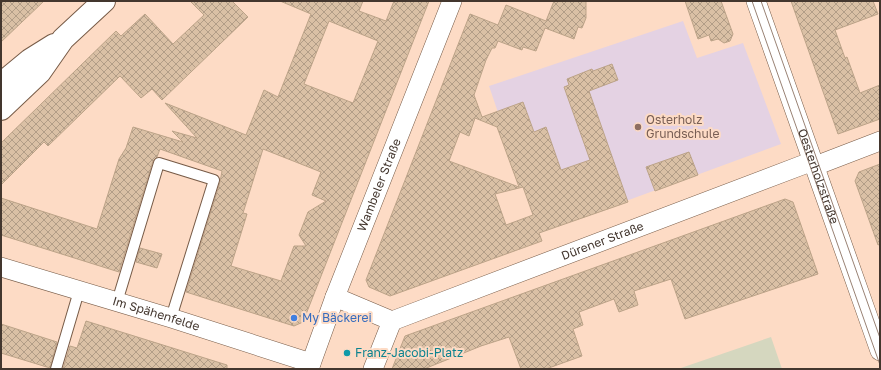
<svg xmlns="http://www.w3.org/2000/svg" width="881" height="370" font-family="'Golos Text',sans-serif">
	<defs>
		<pattern id="building-cross-hatch" width="8" height="8" patternUnits="userSpaceOnUse"><rect width="8" height="8" fill="#dac0a5"/><path d="M0 0l8 8M0 8l8-8" fill="none" stroke="#b29d87"/></pattern>
	</defs>
	<rect width="100%" height="100%" fill="#fddbc5"/>
	<!-- education -->
	<polygon fill="#e4d2e3" points="683,21 697,58 743,43 781,144 539,233 489,86"/>
	<!-- garden -->
	<polygon fill="#d5d7bf" points="771,337 782,369 678,369"/>
	<!-- building -->
	<g fill="url(#building-cross-hatch)" stroke="#bca388" fill-rule="evenodd">
		<polygon points="1,1 44,1 1,42"/>
		<polygon points="190,1 232,1 248,17 162,100 152,89 141,98 120,76 48,146 44,142 1,185 1,143 116,31 121,36 145,14 173,44 204,15"/>
		<path d="M280 1H363L359 11 386 21 394 1H429L303 322 294 326 186 292 220 182 222 171 160 149 157 157 153 161 119 272 1 235V198L97 229 119 159 126 148 133 127 183 142 172 131 197 138 165 103 246 135 264 90 278 97 311 14ZM329 21 378 41 353 103 304 84ZM263 149 321 172 312 195 326 201 308 212 299 235 306 246H294L281 281 231 266 247 214 243 213Z"/>
		<path d="M554 1H586V18L582 28 578 27 574 39 545 28 536 51 523 47 522 50 498 41 495 48H492L486 60 474 95 482 117 523 102 534 132 546 127 561 170 590 160 564 87 569 85 567 79 592 69 593 71 612 64 618 80 589 91 628 202 539 233 542 241 390 296 369 287 366 280 470 14 498 25 506 5 546 21ZM475 118 497 127 519 187 449 161 460 132 469 136ZM523 187 533 215 506 225 495 194Z"/>
		<polygon points="685,1 721,1 733,34 730,41 724,43 718,39 711,41 709,35 698,39"/>
		<polygon points="791,1 873,1 878,14 835,30 845,58 847,57 860,93 880,85 880,119 838,134"/>
		<polygon points="689,152 698,175 655,191 646,167"/>
		<polygon points="880,164 880,244 878,245 855,181 859,172"/>
		<polygon points="785,199 793,202 818,274 685,319 671,279 634,291 638,305 619,312 614,299 579,312 583,325 573,329 582,356 546,369 521,369 509,337 481,346 424,369 392,369 405,336"/>
		<polygon points="140,248 162,254 157,268 136,262"/>
		<polygon points="86,321 227,365 227,369 63,369 70,346 77,348"/>
		<polygon points="1,324 57,342 50,368 1,353"/>
	</g>
	<g fill="none" stroke-linecap="round" stroke-linejoin="round">
		<!-- lane casing -->
		<g stroke="#775b47" stroke-width="12">
			<g id="lane">
				<polyline points="117,302 159,163 214,180 171,318"/>
				<polyline points="56,369 79,291"/>
			</g>
		</g>
		<!-- street casing -->
		<g stroke="#775b47" stroke-width="20">
			<g id="street">
				<path id="s1" d="M756 1 880 351"/>
				<polyline points="815,166 880,141"/>
				<path id="s2" d="M1 267 171 318 311 363"/>
				<path id="s3" d="M335 297 392 321 813 161"/>
				<path id="s4" d="M309 369 335 297 452 1"/>
				<polyline points="373,369 392,321"/>
			</g>
		</g>
		<!-- secondary casing -->
		<g stroke="#775b47" stroke-width="24">
			<g id="secondary">
				<polyline points="1,84 30,60 54,45"/>
				<polyline points="1,109 40,72 63,39 104,1"/>
			</g>
		</g>
		<!-- lane -->
		<use href="#lane" stroke="#fff" stroke-width="10"/>
		<!-- street -->
		<use href="#street" stroke="#fff" stroke-width="19"/>
		<!-- secondary -->
		<use href="#secondary" stroke="#fff" stroke-width="22"/>
		<!-- tram -->
		<g stroke="#998274" stroke-width="1">
			<polyline points="752,1 880,365"/>
			<polyline points="761,1 880,338"/>
		</g>
	</g>
	<!-- markers -->
	<circle fill="#8d6e63" stroke="#fddbc5" stroke-width="1.5" cx="638" cy="127" r="4"/>
	<circle fill="#3f7fe0" stroke="#fddbc5" stroke-width="1.5" cx="294" cy="318" r="4"/>
	<circle fill="#0f9aa8" stroke="#fddbc5" stroke-width="1.5" cx="347" cy="353" r="4"/>
	<g text-anchor="middle" stroke-width="4" stroke-linejoin="round" paint-order="stroke">
		<!-- education labels -->
		<g font-size="12" fill="#785e54" stroke="#fddbc5" text-anchor="start">
			<text x="646" y="124">Osterholz<tspan x="646" dy="14">Grundschule</tspan></text>
		</g>
		<!-- street labels -->
		<g font-size="12" fill="#43362e" stroke="#fddbc5">
			<text dy="4" stroke="none"><textPath href="#s1" startOffset="186">Oesterholzstraße</textPath></text>
			<text dy="4" stroke="none"><textPath href="#s4" startOffset="197">Wambeler Straße</textPath></text>
			<text dy="4" stroke="none"><textPath href="#s3" startOffset="287">Dürener Straße</textPath></text>
			<text dy="4" stroke="none"><textPath href="#s2" startOffset="162">Im Spähenfelde</textPath></text>
		</g>
		<!-- shop labels -->
		<g font-size="12" fill="#366cbe" stroke="#fddbc5" text-anchor="start">
			<text x="302" y="322">My Bäckerei</text>
		</g>
		<!-- culture labels -->
		<g font-size="12" fill="#0d838f" stroke="#fddbc5" text-anchor="start">
			<text x="355" y="357">Franz-Jacobi-Platz</text>
		</g>
	</g>
	<!-- border -->
	<rect width="881" height="370" fill="none" stroke="#43362e" stroke-width="4"/>
</svg>
